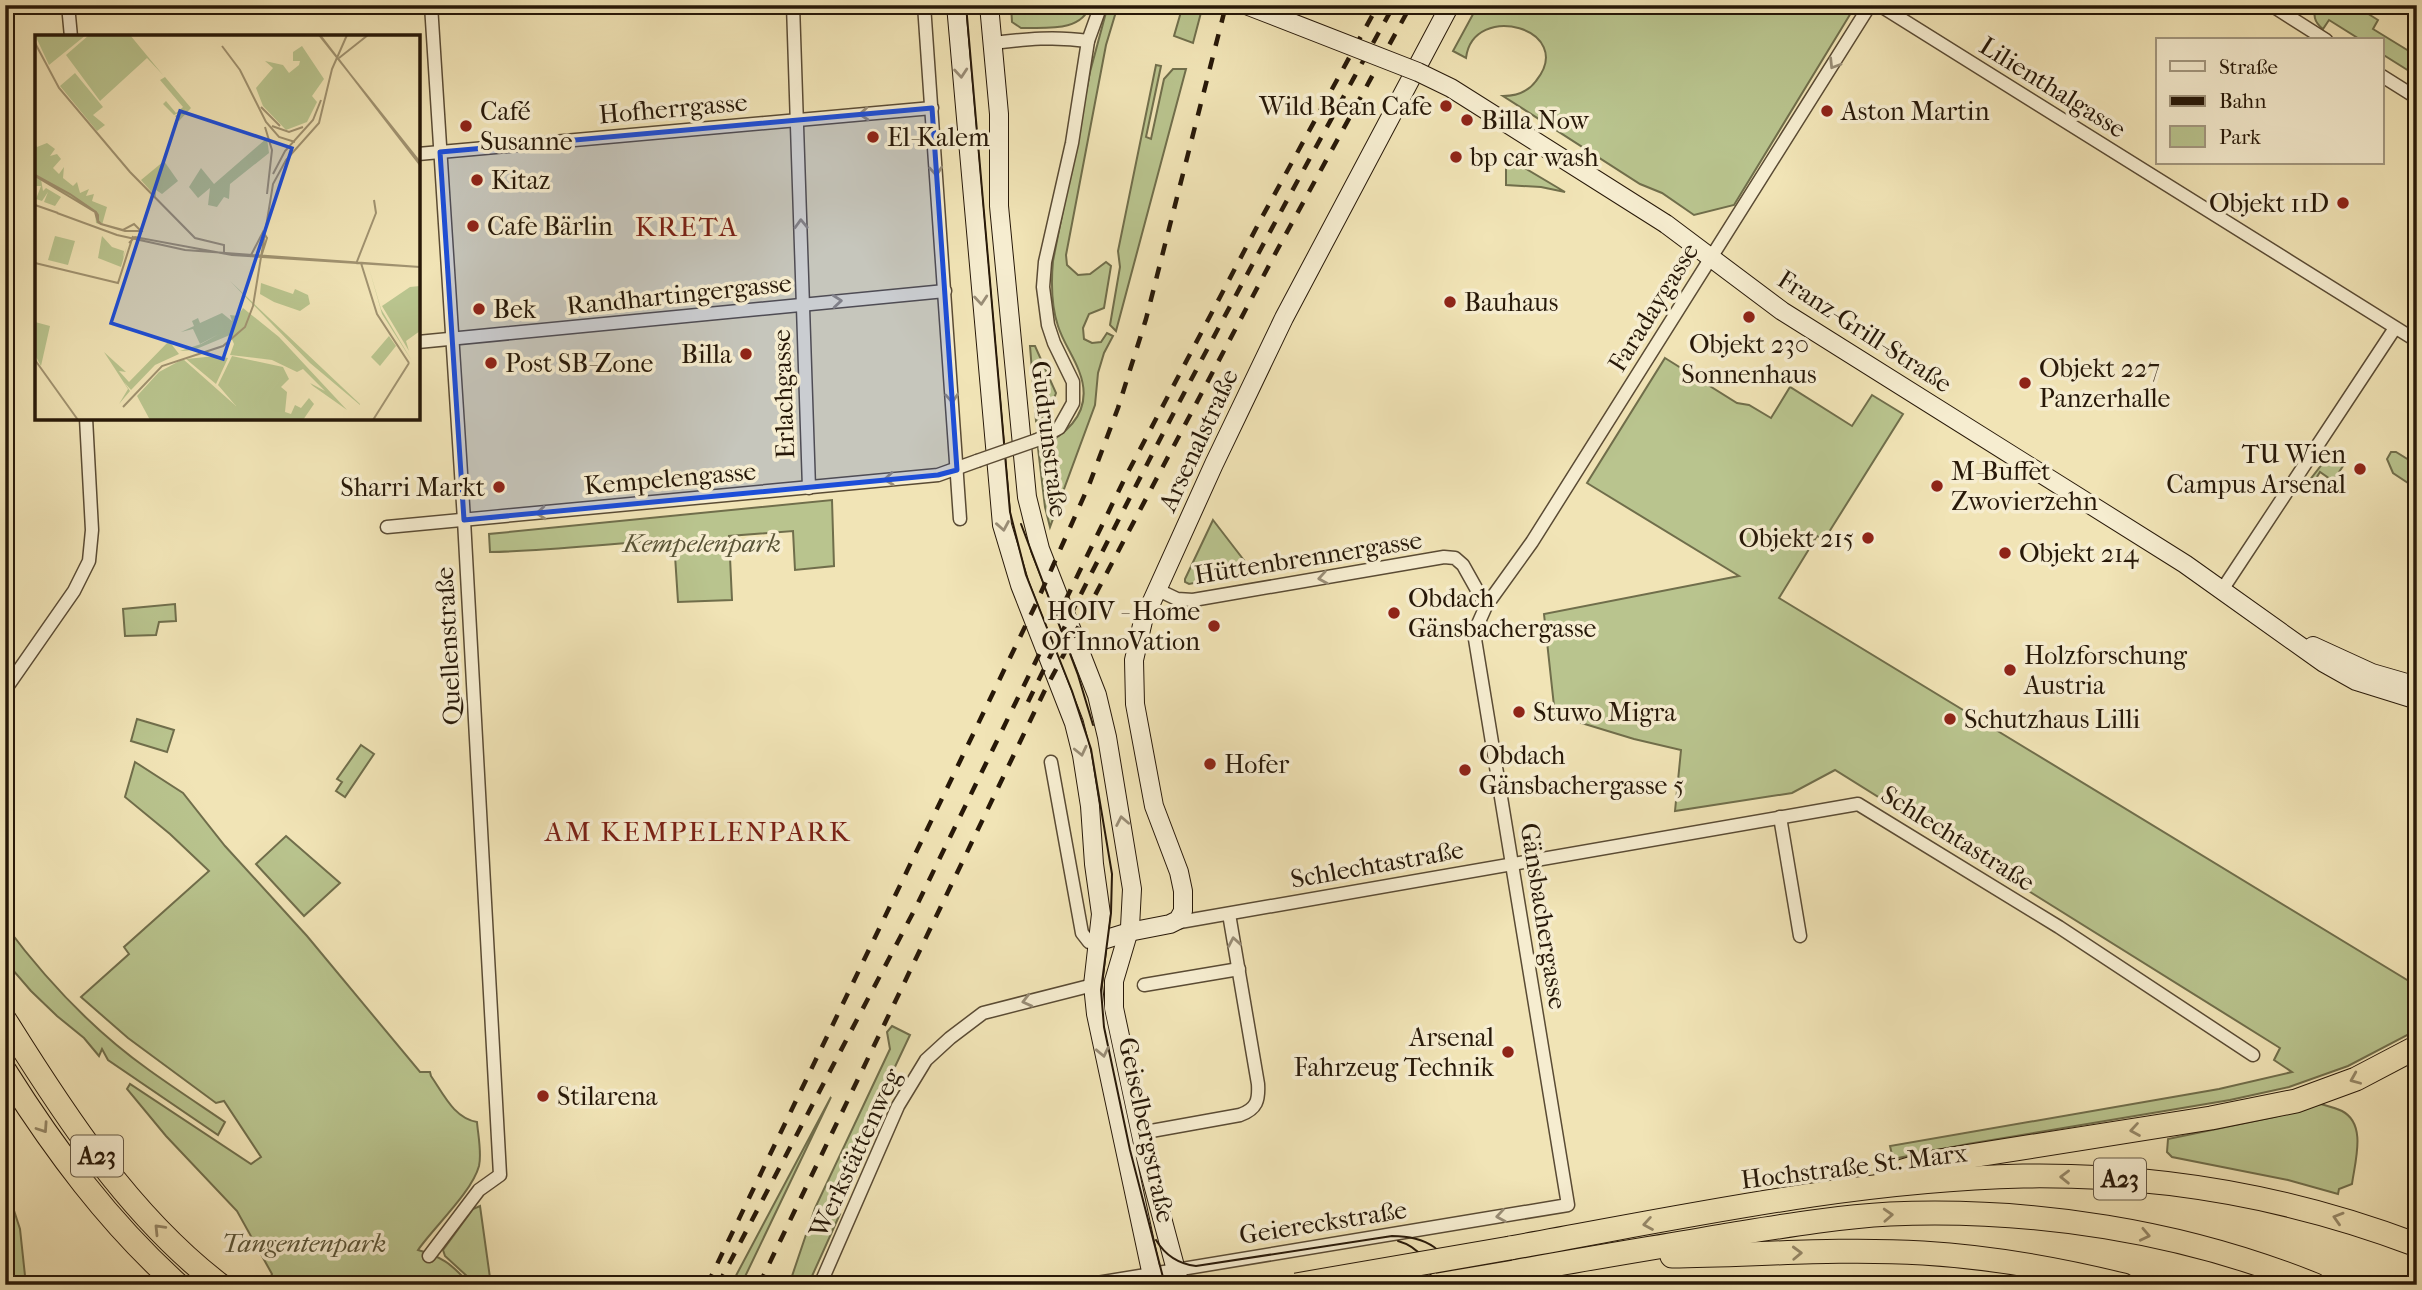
<svg xmlns="http://www.w3.org/2000/svg" width="2422" height="1290" font-family="'IM FELL French Canon',serif">
	<rect width="100%" height="100%" fill="#f1e4b6"/>
	<filter id="stains"><feTurbulence type="fractalNoise" baseFrequency=".00286" numOctaves="4"/><feColorMatrix values="0 0 0 0 .2 0 0 0 0 .09 0 0 0 0 .02 0 0 0 .5 -.17"/></filter>
	<radialGradient id="worn" r=".72"><stop offset=".6" stop-color="#630" stop-opacity="0"/><stop offset="1" stop-color="#630" stop-opacity=".3"/></radialGradient>
	<!-- green -->
	<g fill="#b9c48e" stroke="#706e4b" stroke-width="2">
		<path d="M1011 5H1090C1082 33 1044 27 1021 28L1012 22Z"/>
		<path d="M1108 5H1118L1106 45 1066 255 1067 265 1078 275 1090 274 1106 262 1111 266 1104 308 1089 314 1083 328 1084 339 1092 343 1101 342 1107 333 1113 336 1104 353 1098 373 1095 405 1050 527 1045 507 1038 448C1070 433 1094 409 1079 371 1073 355 1063 342 1058 326 1051 305 1051 283 1053 261L1090 72Z"/>
		<polygon points="1183,5 1203,5 1193,43 1174,36"/>
		<path d="M1478 5H1851L1854 8 1734 205 1694 215 1662 193 1640 184 1503 96C1516 96 1528 92 1536 81 1578 29 1473 0 1466 58L1453 51Z"/>
		<path d="M2317 5H2354L2378 20 2373 29 2417 56V76L2382 54V40H2361L2329 20 2323 29C2315 23 2312 15 2317 5Z"/>
		<polygon points="1156,65 1161,66 1146,137 1151,139 1164,79 1173,69 1186,69 1116,331 1110,325 1120,267 1118,251"/>
		<polygon points="1506,157 1565,192 1541,187 1506,185"/>
		<polygon points="1030,346 1035,346 1056,393 1049,412 1036,421"/>
		<polygon points="1665,358 1737,403 1749,405 1771,418 1790,387 1852,426 1872,395 1903,414 1824,540 1817,536 1779,598 2417,986 2417,1030 2348,1066 2289,1087 2230,1100 1968,1144 1893,1159 1890,1146 2219,1089 2292,1072 2274,1060 2280,1048 1835,770 1792,793 1675,811 1681,750 1634,739 1555,715 1544,614 1739,576 1587,483"/>
		<polygon points="2391,452 2396,452 2417,465 2417,489 2393,473 2387,459"/>
		<polygon points="2330,454 2335,454 2345,460 2345,463 2333,481 2320,472 2307,493 2302,490"/>
		<path d="M832 500 834 566 795 570 793 531 729 536 732 600 678 602 674 540C612 543 551 551 490 552L489 534Z"/>
		<polygon points="1213,520 1253,572 1189,584 1185,582 1185,579"/>
		<polygon points="175,604 176,621 159,622 156,635 125,636 123,609"/>
		<polygon points="137,719 174,730 167,752 131,741"/>
		<polygon points="361,745 374,754 345,797 336,791 342,782 337,779"/>
		<path d="M135 762 183 793 225 846 307 936 420 1072H430L431 1076C444 1095 454 1118 477 1122 478 1135 482 1153 479 1166 472 1192 434 1227 418 1250 442 1257 450 1263 467 1281L469 1278 445 1256 443 1250 473 1209 480 1206 491 1285H267L272 1274 237 1211 166 1136 127 1089 130 1084 251 1164 261 1157 224 1101 216 1103 128 1038 81 997 129 954 124 947 209 871 170 834 125 797Z"/>
		<polygon points="286,836 340,883 304,916 256,864"/>
		<path d="M5 925C46 980 94 1031 149 1070 174 1088 200 1105 225 1122L218 1135 108 1060 102 1049 99 1056 84 1038 57 1016 31 991 5 961Z"/>
		<polygon points="892,1026 910,1035 867,1126 831,1210 840,1214 808,1285 789,1285 815,1208 890,1049 887,1032"/>
		<polygon points="831,1097 741,1285 731,1285"/>
		<path d="M2321 1104C2328 1106 2336 1108 2342 1111 2367 1124 2355 1161 2352 1184L2339 1189 2338 1194 2288 1180 2172 1157 2167 1152 2168 1139 2274 1117Z"/>
		<polygon points="5,1183 20,1229 26,1285 5,1285"/>
	</g>
	<g fill="none" stroke-linecap="round" stroke-linejoin="round">
		<!-- street casing -->
		<g stroke="#5a4b34" stroke-width="15">
			<g id="street">
				<polyline points="68,5 71,37"/>
				<polyline points="793,5 809,488"/>
				<polyline points="924,5 960,519"/>
				<polyline points="1879,5 2417,341"/>
				<polyline points="2271,5 2326,40"/>
				<path d="M993 43C1025 39 1056 36 1088 41"/>
				<polyline points="2382,76 2417,98"/>
				<polyline points="418,154 932,108"/>
				<polyline points="418,342 945,291"/>
				<polyline points="1037,440 1059,428 1073,403 1073,382 1054,343 1048,325 1043,287 1045,262 1072,143 1088,41 1101,5"/>
				<polyline points="387,527 938,475 977,461"/>
				<polyline points="1156,589 1177,599 1193,600 1444,557 1455,558 1463,565 1486,606"/>
				<polyline points="2222,590 2395,328"/>
				<polyline points="5,690 74,591 89,561 92,530 86,418"/>
				<polyline points="1051,762 1082,933 1089,942 1100,941"/>
				<polyline points="1780,817 1800,936"/>
				<polyline points="1174,923 1858,804 2059,927 2253,1055"/>
				<polyline points="1144,985 1239,969"/>
				<path d="M1140 1133 1240 1115C1257 1109 1259 1100 1258 1084L1229 914"/>
				<polyline points="429,1256 479,1190 500,1175 464,520 431,5"/>
				<polyline points="820,1285 898,1106 926,1060 950,1038 983,1013 1093,985"/>
				<polyline points="1085,1285 1568,1205 1474,633 1486,606 1532,542 1870,5"/>
			</g>
		</g>
		<!-- secondary casing -->
		<g stroke="#271808" stroke-width="20">
			<g id="secondary">
				<polyline points="956,5 1002,525 1020,585 1074,723 1082,755 1090,806 1094,864 1101,914 1093,985 1096,1014 1154,1285"/>
				<polyline points="989,5 999,114 999,206 1027,497 1040,549 1097,695 1107,737 1132,889 1130,927 1114,981 1114,1008 1146,1158 1180,1285"/>
				<polyline points="1666,224 1782,311 2185,564 2324,663 2356,681 2417,700"/>
				<polyline points="2313,646 2372,673 2417,686"/>
				<polyline points="1100,941 1129,932 1170,924 1178,920 1183,911 1183,891 1179,872 1154,806 1135,704 1134,660 1143,621 1214,464 1284,318 1450,5"/>
			</g>
		</g>
		<!-- highway casing -->
		<g stroke="#271808" stroke-width="25">
			<g id="highway">
				<path d="M5 1020C65 1116 129 1215 220 1285"/>
				<path d="M5 1071C54 1149 109 1223 178 1285"/>
				<polyline points="1886,1176 1933,1162 2211,1118 2296,1101 2356,1079 2417,1047"/>
				<path d="M1510 1248C1679 1218 1850 1180 2023 1176 2157 1174 2291 1197 2417 1245"/>
				<path d="M1672 1256C1755 1255 1839 1248 1923 1253 1990 1257 2058 1269 2123 1285"/>
				<path d="M1514 1272C1583 1259 1653 1248 1722 1236 1778 1227 1834 1217 1890 1214 2033 1208 2182 1231 2315 1285"/>
			</g>
		</g>
		<!-- street -->
		<use href="#street" stroke="#f6edd0" stroke-width="12"/>
		<!-- secondary -->
		<use href="#secondary" stroke="#f6edd0" stroke-width="18"/>
		<!-- highway -->
		<use href="#highway" stroke="#f1e4b6" stroke-width="23"/>
		<!-- tram -->
		<g stroke="#271808" stroke-width="2">
			<polyline points="966,5 1010,512 1026,575 1072,691 1091,749 1112,874 1111,913 1101,990 1104,1027 1130,1150 1165,1285"/>
			<polyline points="1021,524 1078,675 1093,725"/>
			<path d="M1156 1240C1165 1255 1179 1264 1196 1266L1392 1236C1423 1236 1453 1249 1452 1285"/>
			<path d="M1398 1241C1419 1247 1431 1263 1432 1285"/>
		</g>
		<!-- rail -->
		<g stroke="#271808" stroke-width="4.5" stroke-dasharray="12 12" stroke-linecap="butt">
			<path d="M1028 702C1142 466 1267 235 1394 5"/>
			<polyline points="707,1285 1035,606 1089,485 1118,408 1146,319 1226,5"/>
			<polyline points="718,1285 916,907 1126,476 1261,219 1378,5"/>
			<polyline points="759,1285 1044,692 1275,254 1411,5"/>
		</g>
		<!-- street-bridge casing -->
		<g stroke="#5a4b34" stroke-width="15" stroke-linecap="butt">
			<polyline id="street-bridge" points="977,461 1037,440"/>
		</g>
		<!-- secondary-bridge casing -->
		<g stroke="#271808" stroke-width="20" stroke-linecap="butt">
			<polyline id="secondary-bridge" points="1246,5 1418,72 1451,88 1666,224"/>
		</g>
		<!-- highway-bridge casing -->
		<g stroke="#271808" stroke-width="25" stroke-linecap="butt">
			<g id="highway-bridge">
				<polyline points="1296,1285 1510,1248"/>
				<polyline points="1438,1285 1514,1272"/>
			</g>
		</g>
		<!-- street-bridge -->
		<use href="#street-bridge" stroke="#f6edd0" stroke-width="12"/>
		<!-- secondary-bridge -->
		<use href="#secondary-bridge" stroke="#f6edd0" stroke-width="18"/>
		<!-- highway-bridge -->
		<use href="#highway-bridge" stroke="#f1e4b6" stroke-width="23"/>
	</g>
	<!-- one-way arrows -->
	<defs><path id="oneway-chevron" d="M-2-3.5L2.5 0L-2 3.5" fill="none" stroke-width="1.6" stroke-linecap="round" stroke-linejoin="round" transform="scale(1.75)"/></defs>
	<g stroke="#998d76">
		<use href="#oneway-chevron" transform="translate(1834 64) rotate(122)"/>
		<use href="#oneway-chevron" transform="translate(961 73) rotate(85)"/>
		<use href="#oneway-chevron" transform="translate(864 114) rotate(175)"/>
		<use href="#oneway-chevron" transform="translate(936 171) rotate(86)"/>
		<use href="#oneway-chevron" transform="translate(801 224) rotate(-92)"/>
		<use href="#oneway-chevron" transform="translate(981 300) rotate(85)"/>
		<use href="#oneway-chevron" transform="translate(837 301) rotate(-5)"/>
		<use href="#oneway-chevron" transform="translate(952 398) rotate(86)"/>
		<use href="#oneway-chevron" transform="translate(889 479) rotate(174)"/>
		<use href="#oneway-chevron" transform="translate(541 513) rotate(175)"/>
		<use href="#oneway-chevron" transform="translate(1003 526) rotate(80)"/>
		<use href="#oneway-chevron" transform="translate(1323 578) rotate(170)"/>
		<use href="#oneway-chevron" transform="translate(1081 751) rotate(77)"/>
		<use href="#oneway-chevron" transform="translate(1122 821) rotate(-101)"/>
		<use href="#oneway-chevron" transform="translate(1234 942) rotate(-100)"/>
		<use href="#oneway-chevron" transform="translate(1027 1001) rotate(166)"/>
		<use href="#oneway-chevron" transform="translate(1103 1052) rotate(78)"/>
		<use href="#oneway-chevron" transform="translate(1501 1216) rotate(171)"/>
	</g>
	<g stroke="#968868">
		<use href="#oneway-chevron" transform="translate(2355 1079) rotate(157)"/>
		<use href="#oneway-chevron" transform="translate(43 1128) rotate(56)"/>
		<use href="#oneway-chevron" transform="translate(2135 1130) rotate(171)"/>
		<use href="#oneway-chevron" transform="translate(2065 1177) rotate(-179)"/>
		<use href="#oneway-chevron" transform="translate(1888 1215) rotate(-3)"/>
		<use href="#oneway-chevron" transform="translate(2338 1218) rotate(-163)"/>
		<use href="#oneway-chevron" transform="translate(1648 1224) rotate(170)"/>
		<use href="#oneway-chevron" transform="translate(159 1229) rotate(-134)"/>
		<use href="#oneway-chevron" transform="translate(2145 1235) rotate(12)"/>
		<use href="#oneway-chevron" transform="translate(1797 1253) rotate(-2)"/>
	</g>
	<!-- marked area -->
	<path fill="#1d4ed8" fill-opacity="0.2" stroke="#1d4ed8" stroke-width="5" stroke-linejoin="round" d="M932 108 957 470 938 475 464 520 440 152Z"/>
	<!-- markers -->
	<g fill="#8f2418" stroke="#f6edd0" stroke-width="2.5">
		<circle cx="1446" cy="106" r="7"/>
		<circle cx="1827" cy="111" r="7"/>
		<circle cx="1467" cy="120" r="7"/>
		<circle cx="466" cy="126" r="7"/>
		<circle cx="873" cy="137" r="7"/>
		<circle cx="1456" cy="157" r="7"/>
		<circle cx="477" cy="180" r="7"/>
		<circle cx="2343" cy="203" r="7"/>
		<circle cx="473" cy="226" r="7"/>
		<circle cx="1450" cy="302" r="7"/>
		<circle cx="479" cy="309" r="7"/>
		<circle cx="1749" cy="317" r="7"/>
		<circle cx="746" cy="354" r="7"/>
		<circle cx="491" cy="363" r="7"/>
		<circle cx="2025" cy="383" r="7"/>
		<circle cx="2360" cy="469" r="7"/>
		<circle cx="1937" cy="486" r="7"/>
		<circle cx="499" cy="487" r="7"/>
		<circle cx="1868" cy="538" r="7"/>
		<circle cx="2005" cy="553" r="7"/>
		<circle cx="1394" cy="613" r="7"/>
		<circle cx="1214" cy="626" r="7"/>
		<circle cx="2010" cy="670" r="7"/>
		<circle cx="1519" cy="712" r="7"/>
		<circle cx="1950" cy="719" r="7"/>
		<circle cx="1210" cy="764" r="7"/>
		<circle cx="1465" cy="770" r="7"/>
		<circle cx="1508" cy="1052" r="7"/>
		<circle cx="543" cy="1096" r="7"/>
	</g>
	<g text-anchor="middle" stroke-width="7" stroke-linejoin="round" paint-order="stroke">
		<!-- shield labels -->
		<g fill="#f6edd0" stroke="#655844" stroke-width="2">
			<rect x="71" y="1135.5" width="52" height="41" rx="5"/>
			<rect x="2094" y="1158.5" width="52" height="41" rx="5"/>
		</g>
		<g font-size="24" font-weight="bold" fill="#271808">
			<text x="97" y="1164">A23</text>
			<text x="2120" y="1187">A23</text>
		</g>
		<!-- street labels -->
		<g font-size="26" fill="#271808" stroke="#f6edd0">
			<text transform="translate(2053 87) rotate(32)" y="9">Lilienthalgasse</text>
			<text transform="translate(673 108) rotate(-5)" y="9">Hofherrgasse</text>
			<text transform="translate(679 294) rotate(-6)" y="9">Randhartingergasse</text>
			<text transform="translate(1653 307) rotate(-58)" y="9">Faradaygasse</text>
			<text transform="translate(1865 331) rotate(33)" y="9">Franz-Grill-Straße</text>
			<text transform="translate(783 394) rotate(-92)" y="9">Erlachgasse</text>
			<text transform="translate(1050 439) rotate(83)" y="9">Gudrunstraße</text>
			<text transform="translate(1198 440) rotate(-65)" y="9">Arsenalstraße</text>
			<text transform="translate(670 478) rotate(-5)" y="9">Kempelengasse</text>
			<text transform="translate(1308 557) rotate(-9)" y="9">Hüttenbrennergasse</text>
			<text transform="translate(448 646) rotate(-93)" y="9">Quellenstraße</text>
			<text transform="translate(1958 838) rotate(32)" y="9">Schlechtastraße</text>
			<text transform="translate(1377 864) rotate(-10)" y="9">Schlechtastraße</text>
			<text transform="translate(1544 916) rotate(81)" y="9">Gänsbachergasse</text>
			<text transform="translate(1147 1130) rotate(78)" y="9">Geiselbergstraße</text>
			<text transform="translate(855 1153) rotate(-65)" y="9">Werkstättenweg</text>
			<text transform="translate(1854 1166) rotate(-7)" y="9">Hochstraße St. Marx</text>
			<text transform="translate(1323 1222) rotate(-9)" y="9">Geiereckstraße</text>
		</g>
		<!-- poi labels -->
		<g font-size="26" fill="#271808" stroke="#f6edd0" text-anchor="start">
			<text x="1432" y="115" text-anchor="end">Wild Bean Cafe</text>
			<text x="480" y="120">Café<tspan x="480" dy="30">Susanne</tspan></text>
			<text x="1841" y="120">Aston Martin</text>
			<text x="1481" y="129">Billa Now</text>
			<text x="887" y="146">El-Kalem</text>
			<text x="1470" y="166">bp car wash</text>
			<text x="491" y="189">Kitaz</text>
			<text x="2329" y="212" text-anchor="end">Objekt 11D</text>
			<text x="487" y="235">Cafe Bärlin</text>
			<text x="1464" y="311">Bauhaus</text>
			<text x="493" y="318">Bek</text>
			<text x="1749" y="353" text-anchor="middle">Objekt 230<tspan x="1749" dy="30">Sonnenhaus</tspan></text>
			<text x="732" y="363" text-anchor="end">Billa</text>
			<text x="505" y="372">Post SB-Zone</text>
			<text x="2039" y="377">Objekt 227<tspan x="2039" dy="30">Panzerhalle</tspan></text>
			<text x="2346" y="463" text-anchor="end">TU Wien<tspan x="2346" dy="30">Campus Arsenal</tspan></text>
			<text x="1951" y="480">M-Buffet<tspan x="1951" dy="30">Zwovierzehn</tspan></text>
			<text x="485" y="496" text-anchor="end">Sharri Markt</text>
			<text x="1854" y="547" text-anchor="end">Objekt 215</text>
			<text x="2019" y="562">Objekt 214</text>
			<text x="1408" y="607">Obdach<tspan x="1408" dy="30">Gänsbachergasse</tspan></text>
			<text x="1200" y="620" text-anchor="end">HOIV - Home<tspan x="1200" dy="30">Of InnoVation</tspan></text>
			<text x="2024" y="664">Holzforschung<tspan x="2024" dy="30">Austria</tspan></text>
			<text x="1533" y="721">Stuwo Migra</text>
			<text x="1964" y="728">Schutzhaus Lilli</text>
			<text x="1479" y="764">Obdach<tspan x="1479" dy="30">Gänsbachergasse 5</tspan></text>
			<text x="1224" y="773">Hofer</text>
			<text x="1494" y="1046" text-anchor="end">Arsenal<tspan x="1494" dy="30">Fahrzeug Technik</tspan></text>
			<text x="557" y="1105">Stilarena</text>
		</g>
		<!-- park labels -->
		<g font-size="26" font-style="italic" fill="#5a5437" stroke="#f6edd0">
			<text x="702" y="552">Kempelenpark</text>
			<text x="304" y="1252">Tangentenpark</text>
		</g>
		<!-- neighbourhood labels -->
		<g font-size="28" letter-spacing="2" fill="#7a1f14" stroke="#f6edd0">
			<text x="687" y="236">KRETA</text>
			<text x="698" y="841">AM KEMPELENPARK</text>
		</g>
	</g>
	<!-- overview -->
	<g transform="translate(35 35)">
		<rect width="385" height="385" fill="#f1e4b6"/>
		<path d="M0 0H51L14 30ZM54 0H95L128 40 112 23 65 66 31 20ZM267 11 289 44 277 61 282 67 272 87 251 95 228 71 221 53 238 33 230 26 248 30 254 38 264 30 265 26H258V17ZM40 38 68 72 58 80 70 90 62 96 25 51ZM130 42 156 73 144 86 140 81 152 74 139 80 128 69 131 66 141 78 148 72 125 45ZM232 103 234 118 195 149 194 164 189 162 182 172 173 170 175 153 163 163 154 152 166 133 179 149ZM0 108 2 112 12 108 20 114 15 121 22 119 26 124 18 133 24 139 29 132 28 143 38 151 42 147 45 158 54 154 51 161 59 159 57 166 72 172 67 190 61 188 60 177 6 144 8 156 11 153 26 162 20 171 9 167 13 157 7 166 1 164 6 151H0ZM129 126 143 146 127 159 121 155V162L106 145ZM20 201 40 206 33 230 13 225ZM67 201 77 212 89 216 88 223 92 211 86 232 63 223ZM334 233 346 274 377 326 347 279ZM195 246 325 369V370L275 328ZM226 248 258 259 260 254 273 260 275 269 265 276 239 267 225 259ZM385 251V296L371 306 374 316 347 271 375 252ZM208 273 244 302 312 375 278 351 275 348 290 356 268 334 262 337 237 325 195 320 199 309 195 300 159 315 145 316 166 309 184 299 165 309 158 294 146 297 159 291 157 286 163 283 165 288 187 278 197 286 195 280 203 281ZM0 287 15 291 6 331 0 320ZM354 301 361 311 345 331 336 322ZM134 306 144 319 120 330 96 355 89 347 95 356 84 369 93 354 69 317 91 337 84 336 94 347ZM181 321 193 323 181 349 151 324ZM197 321 248 332 254 344 246 352 252 357 250 377 256 379 260 370 266 373 274 363 279 369 268 385H115L102 361 124 337 148 324 201 371 183 350Z" fill="#b9c48e"/>
		<path fill="none" stroke="#a09270" stroke-width="2" d="M284 0 385 127M285 0 385 130M0 8 24 53 95 137 160 203 189 210V218M187 11 205 35 231 87 244 102 260 107M304 23 333 0M226 72 245 91M237 91 254 97 268 92M230 92 237 115 232 159M238 139 250 116 278 85 286 65M0 140 35 159 61 177 63 180V186L66 189 88 195 99 189 106 196H90L66 189 63 187 60 177 0 141M0 170 23 178M22 178 82 200 150 215 385 232M94 208 100 202 197 220 385 232M215 222 228 197 232 203 226 222M0 228 83 248 98 201M326 228 342 279 374 328M321 229 341 178 339 165M0 325 43 385M88 372 127 331 188 311 210 292 218 271 238 149 251 125 284 88 297 34 312 0M338 385 374 328"/>
		<path fill="#1d4ed8" fill-opacity="0.15" stroke="#1d4ed8" stroke-width="3.5" d="M145 76 257 113 188 324 76 288Z"/>
		<rect width="385" height="385" fill="none" stroke="#271808" stroke-width="3.5"/>
	</g>
	<!-- margin -->
	<rect width="2422" height="1290" fill="none" stroke="#f1e4b6" stroke-width="28"/>
	<rect x="7" y="7" width="2408" height="1276" fill="none" stroke="#271808" stroke-width="3.5"/>
	<rect x="14" y="14" width="2394" height="1262" fill="none" stroke="#271808" stroke-width="2"/>
	<!-- legend -->
	<rect x="2156" y="38" width="228" height="126" fill="#f6edd0" stroke="#a39880" stroke-width="2"/>
	<rect x="2170" y="61" width="35" height="10" fill="#f6edd0" stroke="#a39880" stroke-width="2"/>
	<text x="2219" y="74" font-size="21" fill="#271808">Straße</text>
	<rect x="2170" y="96" width="35" height="10" fill="#271808" stroke="#a39880" stroke-width="2"/>
	<text x="2219" y="108" font-size="21" fill="#271808">Bahn</text>
	<rect x="2170" y="126" width="35" height="21" fill="#b9c48e" stroke="#a39880" stroke-width="2"/>
	<text x="2219" y="144" font-size="21" fill="#271808">Park</text>
	<rect width="100%" height="100%" filter="url(#stains)"/>
	<rect width="100%" height="100%" fill="url(#worn)"/>
</svg>
